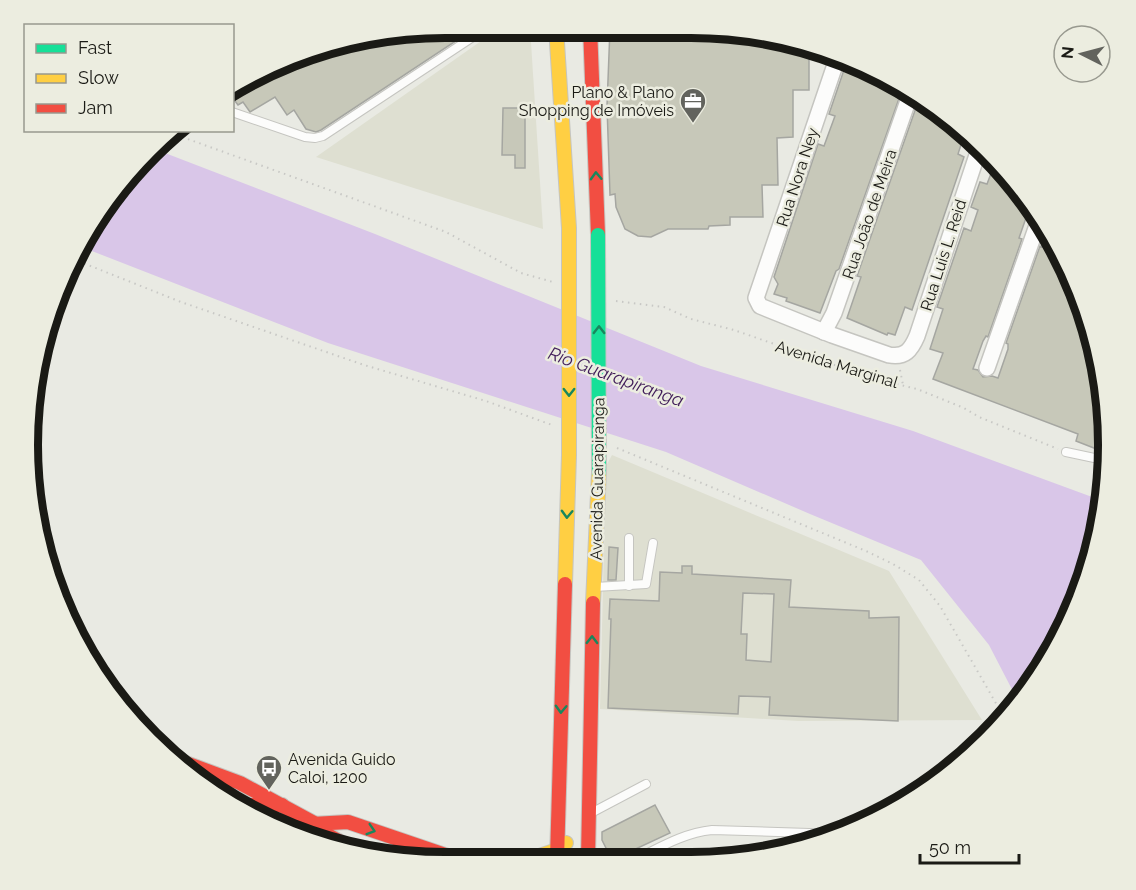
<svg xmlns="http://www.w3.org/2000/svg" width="1136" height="890" font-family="Raleway,sans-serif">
	<rect width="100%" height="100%" fill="#e9eae3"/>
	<!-- built -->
	<g fill="#dedfd1">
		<polygon points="501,27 530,27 543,229 316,157"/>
		<polygon points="612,455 889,571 982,720 798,721 600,709 606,466"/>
	</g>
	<!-- water -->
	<polygon fill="#d9c6e8" points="152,148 375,234 701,366 913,431 1103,501 1095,553 1066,630 1019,703 989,645 921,560 810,514 666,452 328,343 79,246 83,236"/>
	<!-- building -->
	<g fill="#c7c8b9" stroke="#a5a6a1" stroke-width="1.5" fill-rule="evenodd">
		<polygon points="445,27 477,27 321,130 316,132 306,129 294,110 287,115 275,97 250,112 243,102 238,105 232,97 232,86 236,83 336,41"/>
		<polygon points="610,28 718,28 809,46 809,90 793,90 793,137 777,138 778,185 762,185 763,217 730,217 730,225 709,226 708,229 668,229 651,237 638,236 625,229 616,207 615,194 610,195 607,106"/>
		<polygon points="847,61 902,90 839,269 836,271 820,313 786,301 787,298 774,294 778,284 774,277 818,144 824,146 835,116 829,114"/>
		<polygon points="919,99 946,114 965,132 958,154 964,157 912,310 905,307 895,335 888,333 887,335 847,318 861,277 857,276"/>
		<polygon points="503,108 525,108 525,168 515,168 515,155 502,155"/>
		<polygon points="992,171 1008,177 1007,181 1016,184 1034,209 1030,217 1027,215 1019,238 1022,239 988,337 986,336 983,341 973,369 978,370 983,377 992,376 998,378 1008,349 1008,344 1006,343 1040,246 1042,247 1048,229 1087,310 1105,390 1106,420 1101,435 1107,437 1107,444 1104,452 1076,441 1078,434 933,379 943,353 930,349 943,309 937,307 964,228 971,231 978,210 971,207 980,182 987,184"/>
		<polygon points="609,547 618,548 616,580 608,580"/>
		<path d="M682 566H692V574L791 580 789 607 869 611V618L899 617 898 721 769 715 770 697 739 696 738 714 608 708 611 619H609L610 599 659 601 660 572 682 573ZM743 593 774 594 771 662 746 660 747 634H741Z"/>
		<polygon points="655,805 670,833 612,860 602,840 602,832"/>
	</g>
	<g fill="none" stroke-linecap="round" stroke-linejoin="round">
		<!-- lane casing -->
		<g stroke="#c5c5c0" stroke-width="10">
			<g id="lane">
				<polyline points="232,112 305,137 315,138 323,136 488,27"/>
				<polyline points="1066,452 1099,459 1108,459"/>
				<polyline points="629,586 629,538"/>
				<polyline points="595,587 646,584 653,543"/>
				<polyline points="593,812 646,784"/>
				<path d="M634 860C659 848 683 833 712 830L841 834"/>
			</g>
		</g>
		<!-- street casing -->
		<g stroke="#c5c5c0" stroke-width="18">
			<g id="street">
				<path d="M838 56 756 298 760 306 832 335 889 355C905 358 911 350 917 336L980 146"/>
				<polyline points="978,153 993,158"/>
				<polyline points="824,332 834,313 910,95"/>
				<polyline points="987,368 1040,217"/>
			</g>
		</g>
		<!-- slow casing -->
		<g stroke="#c5c5c0" stroke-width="16">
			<g id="slow">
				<polyline points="556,27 569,228"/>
				<polyline points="565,584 569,455"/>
				<polyline points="593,603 599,472"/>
				<polyline points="533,858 557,850 566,843"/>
			</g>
		</g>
		<!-- jam casing -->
		<g stroke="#c5c5c0" stroke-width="16">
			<g id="jam">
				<polyline points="590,27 598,235"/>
				<polyline points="175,759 240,783 314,823 328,835 344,844 378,855"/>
				<polyline points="226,800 247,805 282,805"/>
				<polyline points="276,826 348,822 451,857"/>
				<polyline points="557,859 565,584"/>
				<polyline points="588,859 593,603"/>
			</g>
		</g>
		<!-- path -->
		<g stroke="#c8c8c5" stroke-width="2" stroke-dasharray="1.5 4.5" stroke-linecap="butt">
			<polyline points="171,133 446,232 521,273 553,282"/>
			<polyline points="73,259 181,302 364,365 486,401 552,425"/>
			<polyline points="616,301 664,307 691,319 734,330 872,378 917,389 964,408 979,417 1058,449"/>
			<polyline points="900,370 903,385"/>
			<polyline points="617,448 866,551 893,564 919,580 940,606 1005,719"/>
		</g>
		<!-- lane -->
		<use href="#lane" stroke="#fcfcfb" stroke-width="8"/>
		<!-- street -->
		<use href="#street" stroke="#fcfcfb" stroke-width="15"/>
		<!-- slow -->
		<use href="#slow" stroke="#ffcf43" stroke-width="14"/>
		<!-- jam -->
		<use href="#jam" stroke="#f24e42" stroke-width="14"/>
		<!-- fast-bridge casing -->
		<g stroke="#c5c5c0" stroke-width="16" stroke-linecap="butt">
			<polyline id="fast-bridge" points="598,235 599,472"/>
		</g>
		<!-- slow-bridge casing -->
		<g stroke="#c5c5c0" stroke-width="16" stroke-linecap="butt">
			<polyline id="slow-bridge" points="569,228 569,455"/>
		</g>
		<!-- fast-bridge -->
		<use href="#fast-bridge" stroke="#16e098" stroke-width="14"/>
		<!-- slow-bridge -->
		<use href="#slow-bridge" stroke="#ffcf43" stroke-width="14"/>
	</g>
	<!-- one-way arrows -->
	<defs><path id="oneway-chevron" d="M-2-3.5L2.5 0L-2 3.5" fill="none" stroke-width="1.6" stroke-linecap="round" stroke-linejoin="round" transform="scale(1.5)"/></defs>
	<g stroke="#18875d">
		<use href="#oneway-chevron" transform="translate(596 176) rotate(-92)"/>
		<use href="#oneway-chevron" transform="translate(599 330) rotate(-90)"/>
		<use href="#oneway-chevron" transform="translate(569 392) rotate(90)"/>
		<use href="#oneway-chevron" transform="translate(567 514) rotate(92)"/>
		<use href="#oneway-chevron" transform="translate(592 640) rotate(-89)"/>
		<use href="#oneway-chevron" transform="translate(561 709) rotate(92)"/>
		<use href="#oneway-chevron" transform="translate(371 830) rotate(17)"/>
	</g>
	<!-- icons -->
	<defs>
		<g id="office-pin" transform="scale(1.35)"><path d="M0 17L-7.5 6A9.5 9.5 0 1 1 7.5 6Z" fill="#62635d" stroke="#ecede0"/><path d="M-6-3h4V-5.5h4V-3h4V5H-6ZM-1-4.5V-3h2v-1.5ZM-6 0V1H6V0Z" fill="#fff"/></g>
		<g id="bus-pin" transform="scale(1.35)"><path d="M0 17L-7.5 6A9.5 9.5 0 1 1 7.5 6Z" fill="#62635d" stroke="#ecede0"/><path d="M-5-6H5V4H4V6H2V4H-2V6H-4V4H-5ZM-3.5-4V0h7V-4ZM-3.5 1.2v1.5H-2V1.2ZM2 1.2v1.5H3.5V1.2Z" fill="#fff"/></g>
	</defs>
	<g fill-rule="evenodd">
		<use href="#office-pin" x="693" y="101"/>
		<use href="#bus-pin" x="269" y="768"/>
	</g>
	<g text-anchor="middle" stroke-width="5" stroke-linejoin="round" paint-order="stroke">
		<!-- poi labels -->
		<g font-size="16" fill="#1a1a15" stroke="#ecede0" text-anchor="end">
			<text x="674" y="98">Plano &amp; Plano<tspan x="674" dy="18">Shopping de Imóveis</tspan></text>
			<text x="288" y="765" text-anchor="start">Avenida Guido<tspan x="288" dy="18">Caloi, 1200</tspan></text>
		</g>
		<!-- street labels -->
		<g font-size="16" fill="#1a1a15" stroke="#ecede0">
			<text transform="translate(797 177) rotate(-72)" y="6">Rua Nora Ney</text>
			<text transform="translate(869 214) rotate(-71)" y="6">Rua João de Meira</text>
			<text transform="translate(943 255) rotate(-72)" y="6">Rua Luis L. Reid</text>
			<text transform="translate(837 364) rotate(17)" y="6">Avenida Marginal</text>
			<text transform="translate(597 479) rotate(-89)" y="6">Avenida Guarapiranga</text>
		</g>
		<!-- water labels -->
		<g font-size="18" font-style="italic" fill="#401c59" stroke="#ecede0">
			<text transform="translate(616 377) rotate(20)" y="6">Rio Guarapiranga</text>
		</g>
	</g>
	<!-- crop -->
	<path d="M0 0H1136V890H0ZM445 38H691A407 407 0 0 1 1098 445V445A407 407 0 0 1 691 852H445A407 407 0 0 1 38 445V445A407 407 0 0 1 445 38Z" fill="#ecede0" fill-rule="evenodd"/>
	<path fill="none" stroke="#1a1a15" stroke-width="8" d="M445 38H691A407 407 0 0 1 1098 445V445A407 407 0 0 1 691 852H445A407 407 0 0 1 38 445V445A407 407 0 0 1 445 38Z"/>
	<!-- legend -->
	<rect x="24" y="24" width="210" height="108" fill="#ecede0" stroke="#98998f" stroke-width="1.5"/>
	<rect x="36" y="44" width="30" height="9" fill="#16e098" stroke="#98998f" stroke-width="1.5"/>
	<text x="78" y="54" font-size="18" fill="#1a1a15">Fast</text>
	<rect x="36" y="74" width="30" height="9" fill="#ffcf43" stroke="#98998f" stroke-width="1.5"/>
	<text x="78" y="84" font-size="18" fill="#1a1a15">Slow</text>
	<rect x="36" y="104" width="30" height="9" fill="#f24e42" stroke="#98998f" stroke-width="1.5"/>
	<text x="78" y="114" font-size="18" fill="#1a1a15">Jam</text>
	<!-- north arrow -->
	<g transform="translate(1082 54) rotate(276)"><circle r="28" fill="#ecede0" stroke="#98998f" stroke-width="1.5"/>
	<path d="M0-4.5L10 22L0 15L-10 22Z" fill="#62635d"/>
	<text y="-9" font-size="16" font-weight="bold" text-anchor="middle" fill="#1a1a15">N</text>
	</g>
	<!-- scale -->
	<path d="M920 854v9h99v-9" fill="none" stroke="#1a1a15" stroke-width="3"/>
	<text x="929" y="854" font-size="18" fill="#1a1a15" stroke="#ecede0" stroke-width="4.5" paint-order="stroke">50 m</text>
</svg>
